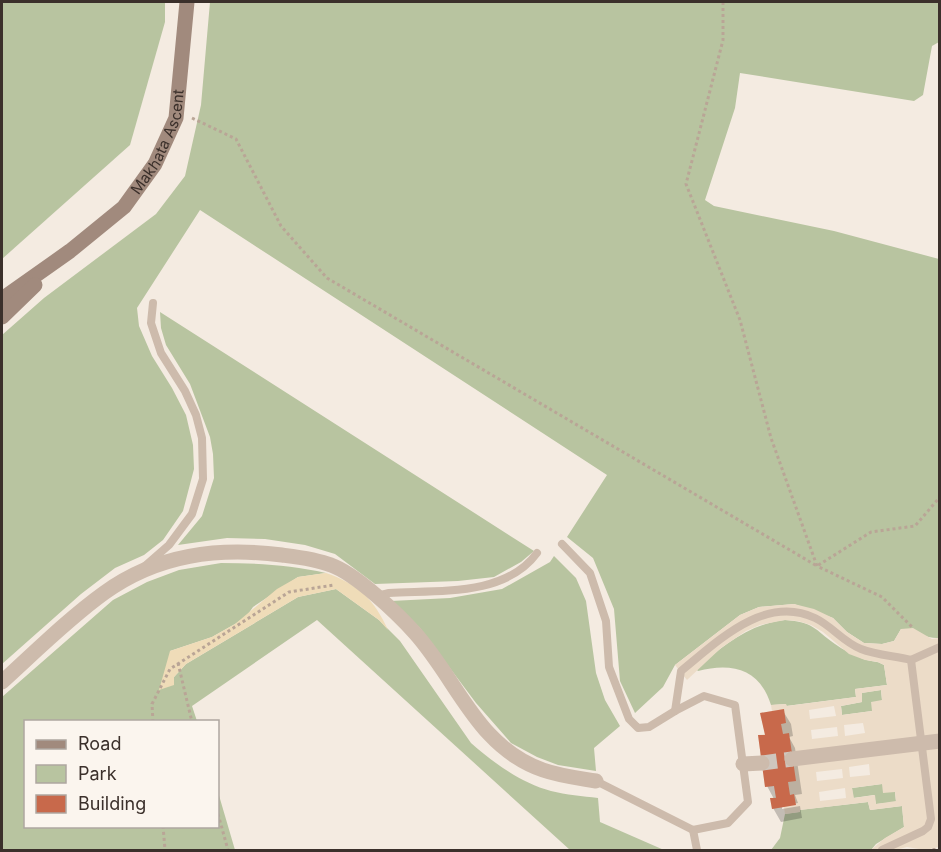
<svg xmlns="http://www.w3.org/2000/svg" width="941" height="852" font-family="Inter,sans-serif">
	<rect width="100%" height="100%" fill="#f4ebe1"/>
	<!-- green -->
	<g fill="#b8c4a0">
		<polygon points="2,2 165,2 165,22 130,145 2,259"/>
		<path d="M210 2H939V42L932 46 923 95 914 101 740 73 735 108 705 200 714 206 834 231 939 259V638C929 639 913 632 901 629L894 641 882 644 864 643 847 632 833 618 794 604 759 607 740 615 675 665 663 687 635 713 620 681 614 609 593 558 567 537 607 475 200 210 137 308 139 326 152 356 172 388 186 415 193 445 194 469 183 511 163 540 144 555 115 568 81 594 2 664V335L44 298 156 214 185 176 201 105Z"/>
		<polygon points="160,312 534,551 521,562 494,577 458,581 375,584 335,554 305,545 265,539 227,538 178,545 202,516 214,478 213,454 210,437 190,384 166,345 161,328"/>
		<polygon points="554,556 576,578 586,601 596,673 605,700 620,726 594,748 596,771 558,765 537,757 511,743 476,703 420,628 391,601 450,598 502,589 550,562"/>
		<path d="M221 563C257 563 291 565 326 573L298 577 253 607 246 617 235 624 212 637 170 651 174 677 186 664 298 597 336 589 379 620 400 641 471 743C494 763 521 783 551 791 566 795 583 796 598 798L600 822 664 850H570L317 620 192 706 197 721 26 722V826H218V792L235 850H2V697L113 600 147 582 179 570Z"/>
		<path d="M785 620C814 622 814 629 835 644 843 650 853 654 861 658 869 662 876 660 884 665L887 685 855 689 856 697 786 706V704L771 705C760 669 732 662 698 671L696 669C723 646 748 624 785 620Z"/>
		<polygon points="881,690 882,700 872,711 842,715 841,706 862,702 861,693"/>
		<polygon points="882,784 895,792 896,802 876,804 874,795 853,798 852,788"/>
		<polygon points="868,802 870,810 902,806 904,827 876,844 871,850 771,850 780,838 785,814 799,812 799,810"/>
	</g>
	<!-- sand -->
	<path fill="#efdcb8" d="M326 573C358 584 374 599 388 630L379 620 336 589 298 597 186 664 174 677V685L159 690 170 651 212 637 235 624 277 589 298 577Z"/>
	<!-- plaza -->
	<path fill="#ecdcc8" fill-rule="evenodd" d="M794 604 814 609 833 618 847 632 864 643 882 644 894 641 901 629 913 628 932 639 939 638V847L925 850 907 847 895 850H871L885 838 904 827 902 806 870 810 868 802 800 810V812L785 814 784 807 772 809 770 798 776 797 774 786 765 787 758 735 765 734 760 713 772 711 771 705 786 704 787 706 856 697 855 689 887 685 884 665 878 662 865 660 849 654 823 632 811 625 798 621 785 620 760 625 746 631 721 648 687 680 675 665 740 615 759 607ZM881 690 882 700 871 702 872 711 842 715 841 706 862 702V693ZM834 706 836 716 810 719 809 710ZM863 723 865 733 845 736 844 725ZM837 727 838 736 812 739 811 730ZM869 764 870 775 850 777 849 767ZM842 769 843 778 817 781 816 772ZM882 784 883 793 895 792 896 801 876 804 875 795 854 798 852 788ZM845 788 846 798 820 801 819 792Z"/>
	<!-- shadow -->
	<polygon fill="#0003" points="783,711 791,724 793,736 789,737 795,748 802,794 795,795 798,803 782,806 782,809 800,806 802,818 781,822 773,808 774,799 767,786 767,736"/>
	<!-- building -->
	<polygon fill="#c8694b" points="784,709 786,723 781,724 783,734 789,733 796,781 788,782 790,795 794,794 796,805 772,809 770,798 776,798 774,786 765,787 758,735 765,735 760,713"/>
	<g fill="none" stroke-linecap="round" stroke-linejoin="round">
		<!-- street-tunnel -->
		<polyline stroke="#cfc6bd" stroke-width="15" stroke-dasharray="15 8" stroke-linecap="butt" points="762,763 792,759"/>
		<!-- path -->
		<g stroke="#b9a596" stroke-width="3" stroke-dasharray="3 3" stroke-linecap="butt">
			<polyline points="723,2 723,40 686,184 740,320 771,438 817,566 882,597 913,628"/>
			<polyline points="192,118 236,139 281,226 327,278 817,566 871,532 915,526 940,497"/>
			<polyline points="178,663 192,722"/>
			<polyline points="153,722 152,704 170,669 289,592 334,585"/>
			<polyline points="218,814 228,850"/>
			<polyline points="163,826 165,850"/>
			<polyline points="934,848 934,850"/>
		</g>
		<!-- lane -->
		<g stroke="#cdbbac" stroke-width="8">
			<polyline points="562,544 590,573 606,621 609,667 629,719 638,728 649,727 675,711 704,696 735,705 748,802 728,823 693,830 596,781"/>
			<polyline points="145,566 169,545 192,514 203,479 202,438 196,415 185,391 161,353 151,323 153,303"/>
			<path d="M377 596 389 593C437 590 505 597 537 553"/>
			<polyline points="911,660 940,647"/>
			<path d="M675 711 681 671C717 642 764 594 815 618 832 626 843 642 861 649 876 655 895 656 911 660L931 819 928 827 923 831 882 850"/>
			<polyline points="693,830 697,850"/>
		</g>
		<!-- street -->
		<g stroke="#cdbbac" stroke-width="15">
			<path d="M2 682C35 652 68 619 104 593 158 554 218 547 282 555 298 557 316 559 331 565 356 574 397 613 415 633 458 681 477 747 543 770 560 776 578 778 596 781"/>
			<polyline points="792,759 940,741"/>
			<polyline points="743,764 762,763"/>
		</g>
		<!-- secondary -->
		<g stroke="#a18a7d" stroke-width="15">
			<path id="s1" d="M2 299 70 251 124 207 155 164 176 118 187 2"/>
			<polyline points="2,317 35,285"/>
		</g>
	</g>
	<g text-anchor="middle" stroke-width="4.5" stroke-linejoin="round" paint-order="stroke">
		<!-- street labels -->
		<g font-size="15" fill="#3b302b" stroke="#fbf5ee">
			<text dy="5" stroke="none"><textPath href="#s1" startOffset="228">Makhata Ascent</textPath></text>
		</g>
	</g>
	<!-- border -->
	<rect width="941" height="852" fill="none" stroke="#3b302b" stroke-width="6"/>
	<!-- legend -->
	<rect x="24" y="720" width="195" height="108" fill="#fbf5ee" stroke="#aea6a0" stroke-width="1.5"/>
	<rect x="36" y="740" width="30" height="9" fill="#a18a7d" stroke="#aea6a0" stroke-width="1.5"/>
	<text x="78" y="750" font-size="18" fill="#3b302b">Road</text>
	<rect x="36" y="765" width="30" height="18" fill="#b8c4a0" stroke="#aea6a0" stroke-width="1.5"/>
	<text x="78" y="780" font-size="18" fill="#3b302b">Park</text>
	<rect x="36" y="795" width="30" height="18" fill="#c8694b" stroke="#aea6a0" stroke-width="1.5"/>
	<text x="78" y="810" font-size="18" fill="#3b302b">Building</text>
</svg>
